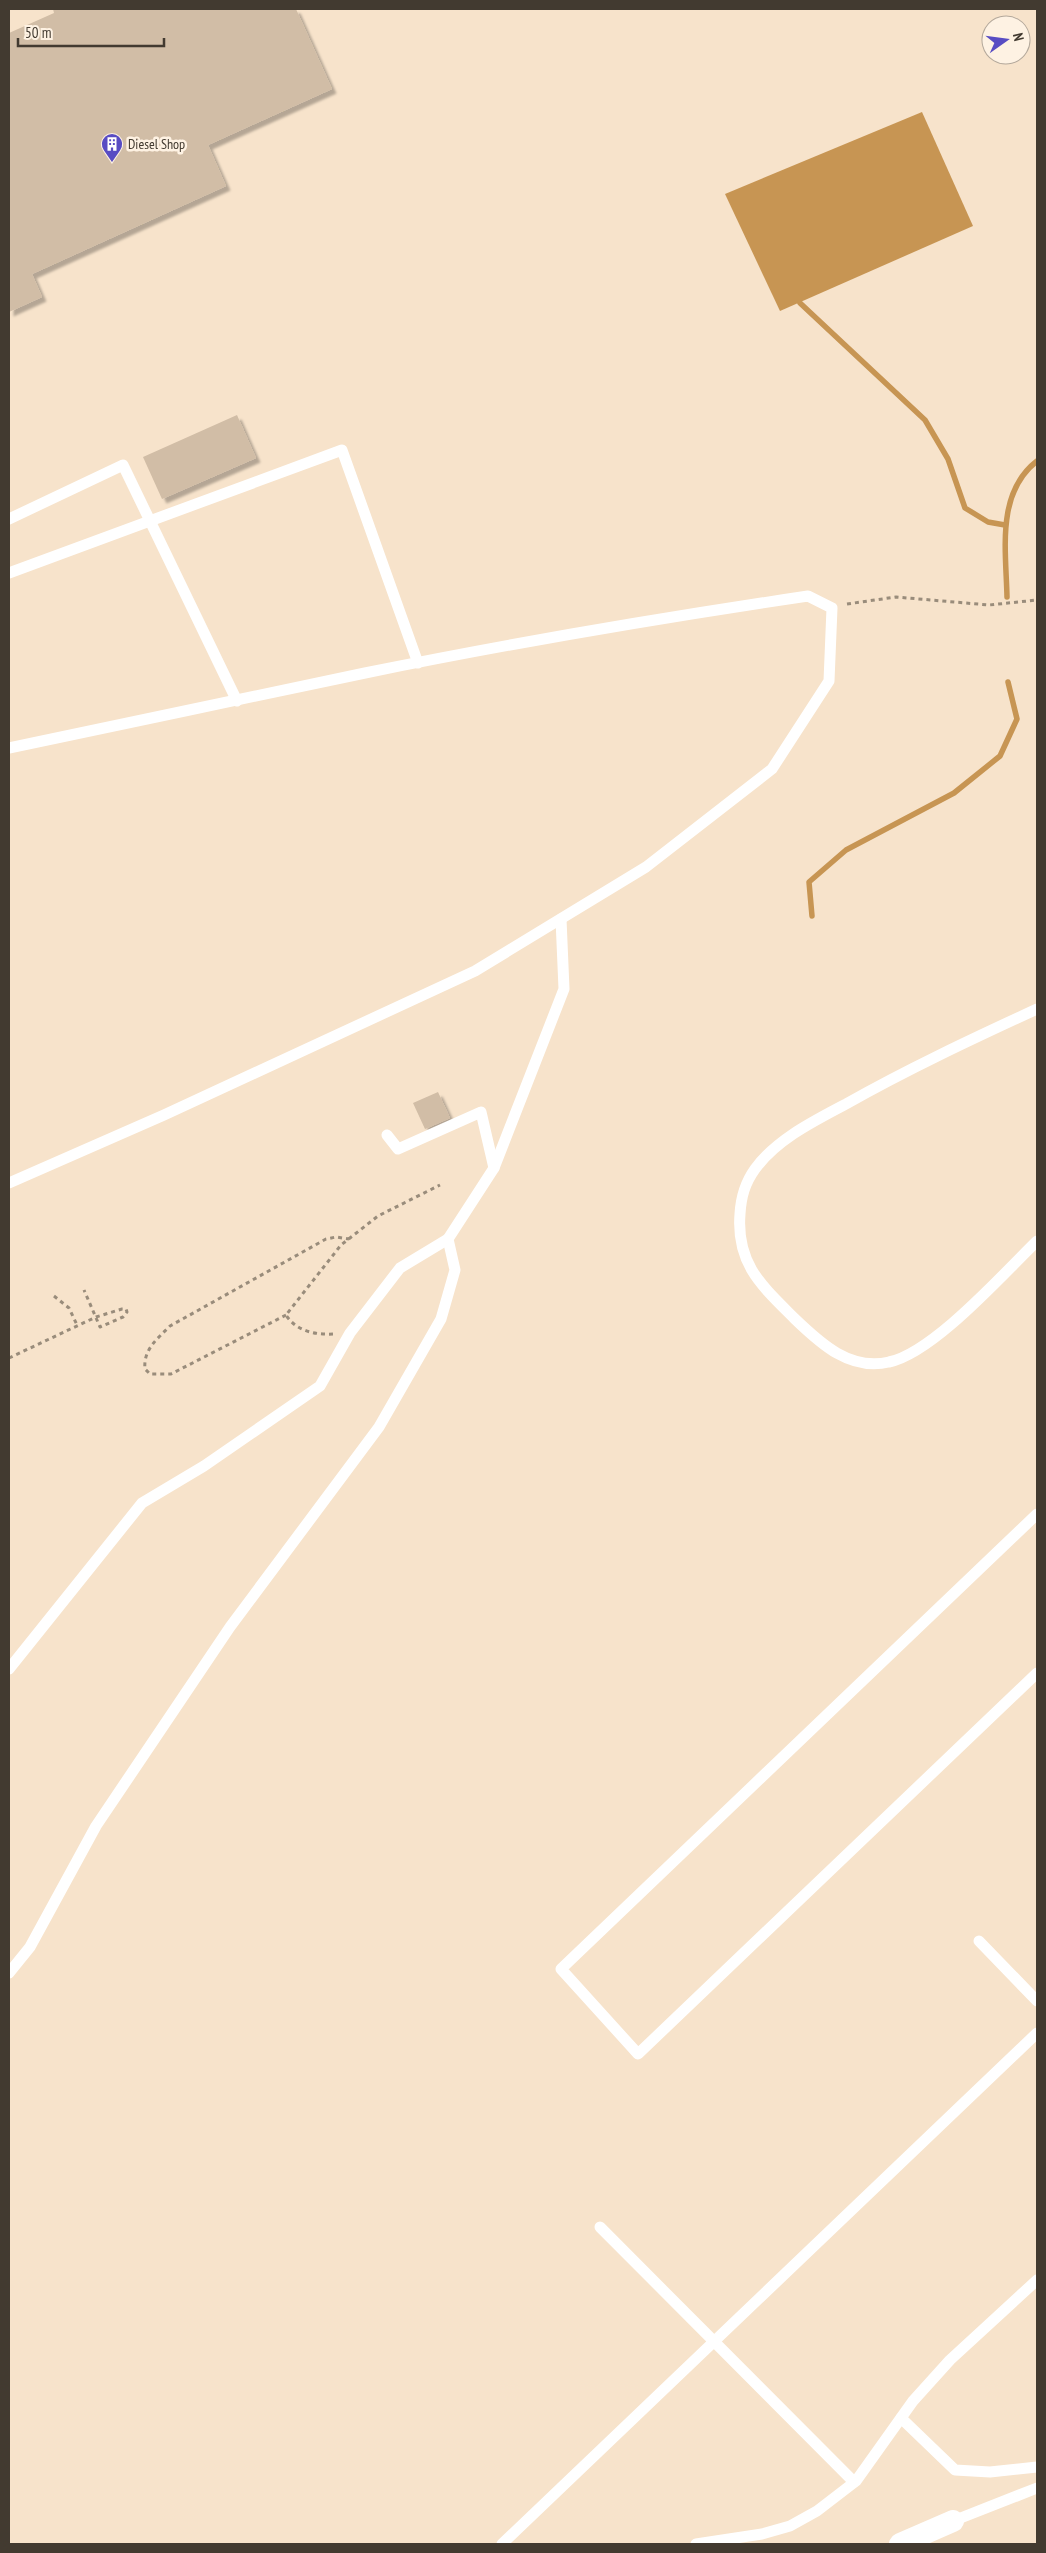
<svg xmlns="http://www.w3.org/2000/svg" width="1046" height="2553" font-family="'PT Sans Narrow',sans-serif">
	<defs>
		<filter id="shadow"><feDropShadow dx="4.5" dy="4.5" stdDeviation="1" flood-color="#0004"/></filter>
	</defs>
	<rect width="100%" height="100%" fill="#f7e3cb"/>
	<!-- water -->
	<polygon fill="#c79553" points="922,112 973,226 780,311 725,194"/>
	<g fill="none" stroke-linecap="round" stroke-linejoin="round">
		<!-- stream -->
		<g stroke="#c79553" stroke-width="5.5">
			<polyline points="800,303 925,420 948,459 965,508 988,522 1005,525"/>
			<path d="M1007 597C1006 550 996 493 1037 461"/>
			<polyline points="812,916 809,882 846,850 954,793 1000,756 1017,719 1008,682"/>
		</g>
	</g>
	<!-- building -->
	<g fill="#d1bda6" filter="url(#shadow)">
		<polygon points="53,9 296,9 332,89 208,145 226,186 32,274 42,297 9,312 9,33 54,13"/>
		<polygon points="237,415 256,458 162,499 143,457"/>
		<polygon points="438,1092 450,1118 425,1129 413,1103"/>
	</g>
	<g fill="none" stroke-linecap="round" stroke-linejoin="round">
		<!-- path -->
		<g stroke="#998c7b" stroke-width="3" stroke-dasharray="4 4" stroke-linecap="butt">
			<polyline points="847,604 896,597 989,605 1037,600"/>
			<polyline points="54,1296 69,1308 77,1325"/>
			<path d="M286 1315 171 1374H150L145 1369C143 1350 157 1339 170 1326L326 1239 336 1237 349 1239"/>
			<path d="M333 1334C315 1335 296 1331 286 1315L341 1245 378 1216 440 1185"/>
			<polyline points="9,1358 96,1317 122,1309 126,1309 127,1312 123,1317 100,1327 84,1290"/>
		</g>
		<!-- lane -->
		<g stroke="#fff" stroke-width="11">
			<polyline points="9,519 123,465 237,701"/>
			<polyline points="9,573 342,450 418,663"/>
			<path d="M9 748C128 724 246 697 365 673 512 643 660 618 808 596L832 608 829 681 772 769 646 867 475 971 164 1115 9 1183"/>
			<path d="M1037 1009C972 1039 908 1069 846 1104 814 1121 777 1139 755 1169 745 1183 741 1196 740 1214 736 1264 762 1286 795 1319 821 1344 850 1371 889 1362 933 1353 1003 1274 1037 1241"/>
			<polyline points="494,1168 564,989 561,919"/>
			<polyline points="1037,1514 561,1969 638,2054 1037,1673"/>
			<polyline points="9,1669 142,1503 204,1466 320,1386 350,1333 400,1268 448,1239"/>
			<polyline points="979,1941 1037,2001"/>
			<polyline points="9,1973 30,1947 96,1826 230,1627 379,1427 441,1319 455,1270 448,1239 494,1168 481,1112 398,1149 387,1135"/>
			<polyline points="600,2227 854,2482"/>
			<polyline points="901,2418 955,2470 990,2472 1037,2467"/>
			<polyline points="953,2521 1037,2488"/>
			<polyline points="502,2544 1037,2033"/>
			<polyline points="696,2544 762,2534 790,2526 817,2511 856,2481 913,2401 950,2360 1037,2280"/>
		</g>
		<!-- street -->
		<polyline stroke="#fff" stroke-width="22" points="900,2544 953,2521"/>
	</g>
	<!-- icons -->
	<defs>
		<g id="building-pin" transform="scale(1.125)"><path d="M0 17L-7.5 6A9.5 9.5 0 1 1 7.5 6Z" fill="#584cc3" stroke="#fef2e3"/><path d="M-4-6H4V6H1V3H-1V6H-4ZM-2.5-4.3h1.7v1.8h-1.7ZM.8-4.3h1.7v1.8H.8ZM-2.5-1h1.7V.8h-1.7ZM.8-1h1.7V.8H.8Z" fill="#fff"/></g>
	</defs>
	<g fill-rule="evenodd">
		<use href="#building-pin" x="112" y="144"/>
	</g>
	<g text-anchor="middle" stroke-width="5" stroke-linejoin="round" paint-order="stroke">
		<!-- poi labels -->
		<g font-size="14" fill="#423a30" stroke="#fef2e3" text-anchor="start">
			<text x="128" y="149">Diesel Shop</text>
		</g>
	</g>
	<!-- border -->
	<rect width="1046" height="2553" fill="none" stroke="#423a30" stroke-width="20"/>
	<!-- north arrow -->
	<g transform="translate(1006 40) rotate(76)"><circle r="24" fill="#fef2e3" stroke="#b3a89b"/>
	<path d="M0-4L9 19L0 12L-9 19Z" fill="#584cc3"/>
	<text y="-8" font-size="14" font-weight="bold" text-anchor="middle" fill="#423a30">N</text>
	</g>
	<!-- scale -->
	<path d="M18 38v8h146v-8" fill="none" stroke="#423a30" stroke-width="2.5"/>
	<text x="25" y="38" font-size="15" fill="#423a30" stroke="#fef2e3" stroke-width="4" paint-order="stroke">50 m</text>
</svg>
